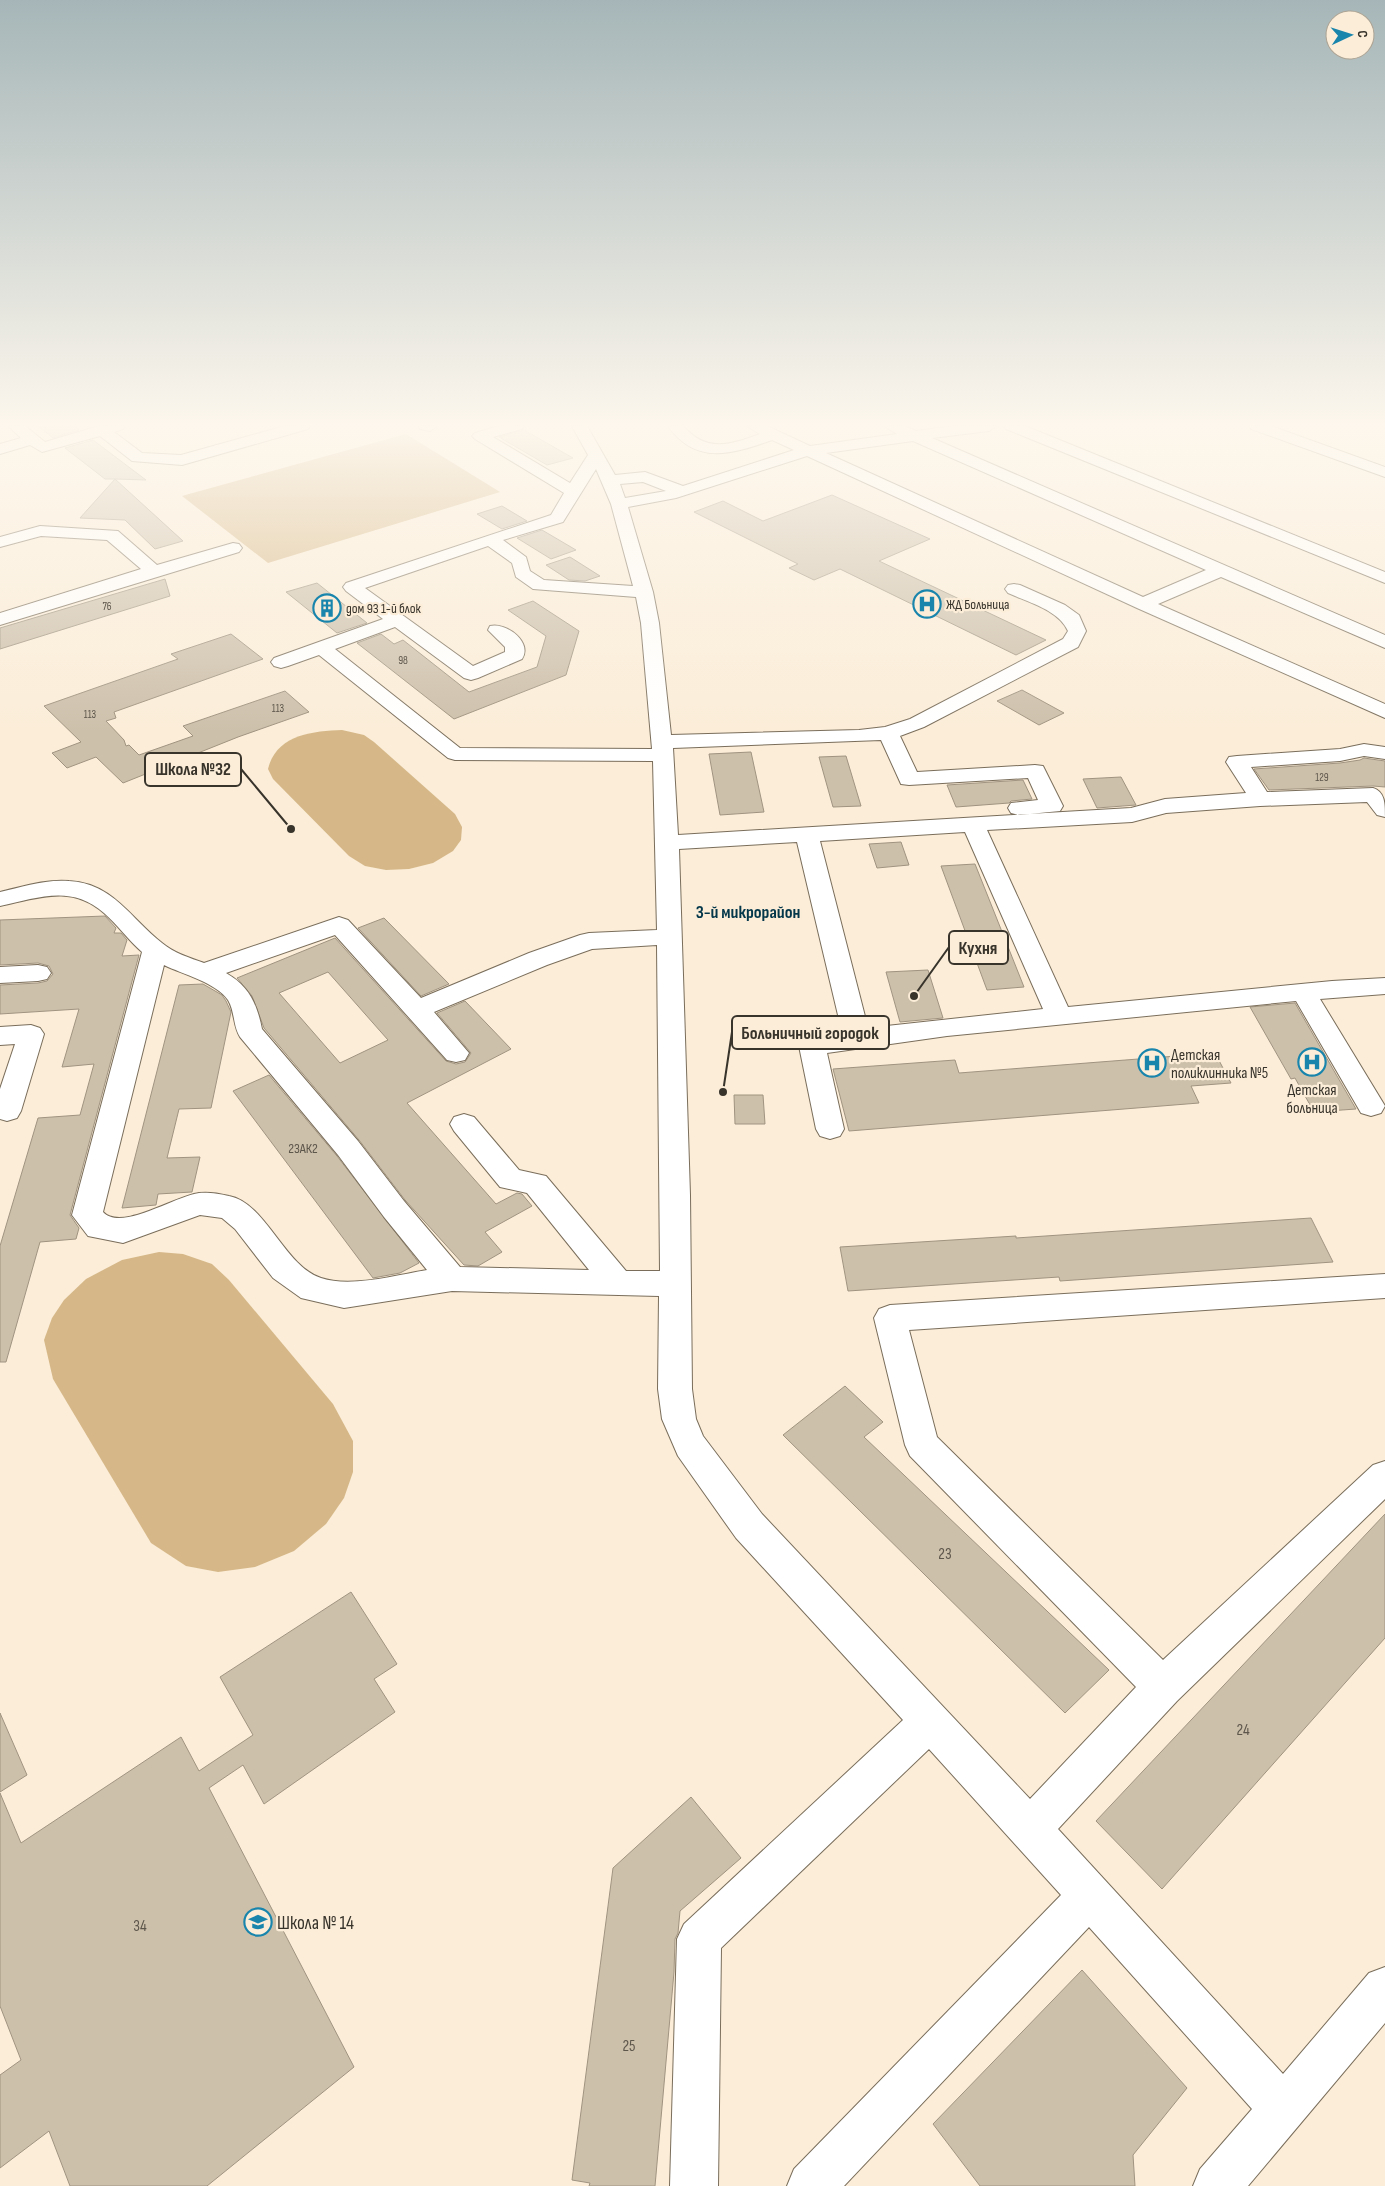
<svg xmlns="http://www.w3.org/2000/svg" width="1385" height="2186" font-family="'Sofia Sans Condensed',sans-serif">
	<rect width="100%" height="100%" fill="#fbedd8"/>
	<!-- green -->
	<g fill="#d6b888">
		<polygon points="406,434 500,492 268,563 182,496"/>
		<path d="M342 730 364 735 374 742 455 814 462 827 461 840 453 851 433 863 409 869 386 870 365 866 349 856 273 779 268 769C276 735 312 731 342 730Z"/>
		<polygon points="159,1252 183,1254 212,1264 229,1280 333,1404 353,1441 353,1472 344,1498 326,1524 294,1551 255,1567 218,1572 186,1566 151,1543 53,1379 44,1340 52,1318 64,1300 86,1279 122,1260"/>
	</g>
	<!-- building -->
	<g fill="#cdc0ab" stroke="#a09480" fill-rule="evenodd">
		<polygon points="38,426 75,426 79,430 53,438"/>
		<polygon points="524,430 573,458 547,465 499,437"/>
		<polygon points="93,440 146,480 115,479 183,541 155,549 125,520 80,518 115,479 105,479 65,448"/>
		<polygon points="832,495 930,539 879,561 1046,640 1016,655 840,569 814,580 789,568 798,564 694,512 723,501 763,521"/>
		<polygon points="502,506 527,521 502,529 477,514"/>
		<polygon points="542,530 576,550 551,559 517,538"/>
		<polygon points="570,557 600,576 585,581 569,580 546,565"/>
		<polygon points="165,579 170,596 0,649 0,628"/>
		<polygon points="317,583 367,623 337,633 286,592"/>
		<polygon points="533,601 579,631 566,675 454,719 357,643 381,634 394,644 403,640 469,692 537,667 546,636 508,610"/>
		<polygon points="231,634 263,659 114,712 116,718 106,721 124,740 126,746 129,745 139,755 193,736 183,726 285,691 309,712 238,737 123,783 96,757 67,768 52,753 81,742 44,706 178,659 171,654"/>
		<polygon points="1022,690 1064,713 1039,725 997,701"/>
		<polygon points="751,752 764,812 720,815 709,754"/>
		<polygon points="846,756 861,806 833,807 819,757"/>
		<polygon points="1364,758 1385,761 1385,787 1373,786 1269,790 1254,769 1340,763 1360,760"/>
		<polygon points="1121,777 1136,805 1097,808 1083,779"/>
		<polygon points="1023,780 1032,799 1011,801 1009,803 956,807 947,785"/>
		<polygon points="901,842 909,865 877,868 869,844"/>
		<polygon points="975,864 1024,987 987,990 941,866"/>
		<polygon points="105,916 116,928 114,933 121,933 127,940 122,956 139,955 70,1215 79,1228 76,1239 40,1242 6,1362 0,1362 0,1246 38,1118 80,1115 94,1064 62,1067 79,1009 0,1014 0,985 38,983 47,981 53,974 49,966 38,963 0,965 0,920"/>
		<polygon points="384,918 449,984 421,996 358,928"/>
		<path d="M335 938 446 1061 456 1064 465 1062 471 1053 437 1013 465 1001 511 1049 407 1103 496 1204 517 1193 522 1194 532 1206 485 1232 502 1252 478 1266 464 1265 405 1200 359 1140 264 1028 252 996 237 978ZM328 972 388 1040 340 1063 279 993Z"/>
		<polygon points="928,970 943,1018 900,1022 886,972"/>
		<polygon points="203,984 222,995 226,1001 231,1012 211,1108 179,1109 167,1158 200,1157 192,1192 158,1194 156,1205 122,1208 179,985"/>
		<polygon points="1295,1003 1356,1109 1314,1112 1295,1078 1291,1079 1250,1007"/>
		<polygon points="1215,1053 1231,1083 1191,1086 1199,1103 849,1131 833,1069 955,1060 959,1073"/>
		<polygon points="269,1075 337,1156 419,1263 400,1273 373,1278 233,1091"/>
		<polygon points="734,1095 763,1095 765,1124 735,1124"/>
		<polygon points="1311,1218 1333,1262 1060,1281 1059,1277 848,1291 840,1247 1016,1236 1016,1238"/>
		<polygon points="845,1386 883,1422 864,1437 1109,1670 1065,1713 783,1435"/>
		<polygon points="1385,1514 1385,1638 1162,1889 1096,1821"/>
		<polygon points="351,1592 397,1664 374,1679 395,1712 264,1804 243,1765 209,1788 354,2067 207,2186 70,2186 49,2131 0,2168 0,2075 21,2060 0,2006 0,1793 21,1843 181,1737 199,1771 253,1735 220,1677"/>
		<polygon points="0,1713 27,1775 0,1792"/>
		<polygon points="691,1797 741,1858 680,1911 678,1933 675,1939 674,1972 655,2186 589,2186 590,2183 572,2180 613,1868"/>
		<polygon points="1082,1970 1187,2088 1133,2155 1135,2186 980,2186 933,2124"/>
	</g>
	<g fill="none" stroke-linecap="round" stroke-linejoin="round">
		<!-- minor casing -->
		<g stroke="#7a6e5b" stroke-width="2">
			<g id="minor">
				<polygon points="8,426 25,426 45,442 99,426 125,426 123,429 114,432 142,453 181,455 285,426 310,426 308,429 182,465 132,461 100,436 42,452 30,445 0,454 0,444 21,438"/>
				<polygon points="418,426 437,426 430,431 420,429"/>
				<path d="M499 426H524L522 429 493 437 570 483 588 455 572 426H587L615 475 645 472 683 486 794 450 772 440C733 454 696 466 668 426H683C707 453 729 445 760 434L747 426H767L810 446 897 434 884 426H904L916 431 954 426H996L989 431 932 438 1385 635V648L1221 577 1158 604 1385 704V718L1137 608 807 456 676 498 628 507 653 592 659 623 671 735 859 730 885 727 910 719 1063 639 1068 631C1059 610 1028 602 1008 593L1005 589 1008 585 1014 584 1020 585 1065 605 1079 615 1086 631 1078 647 924 727 900 736 917 772 1035 765 1043 766 1063 806 1060 811 1019 815 1011 813 1008 808 1011 803 1038 800 1028 778 909 785 901 784 881 740 673 748 678 835 1131 808 1165 799 1246 793 1226 762 1229 757 1237 756 1340 749 1364 744 1385 747V759L1364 756 1340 761 1251 767 1267 792 1373 788C1385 792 1385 803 1385 817L1377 815 1367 802 1260 806 1166 813 1132 822 987 830 1068 1007 1332 981 1385 978V994L1320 999 1385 1106 1381 1113 1371 1116 1361 1113 1296 1001 947 1036 827 1053 844 1129 840 1136 830 1139 820 1136 816 1129 799 1046 803 1040 842 1032 797 842 679 849 690 1195 692 1389 696 1419 703 1436 762 1514 1030 1799 1136 1687 910 1456 905 1445 874 1318 879 1309 890 1305 1385 1274V1298L909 1330 937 1437 1163 1660 1373 1465 1385 1461V1499L1177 1701 1058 1829 1283 2074 1369 1973 1385 1967V2023L1248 2186H1193L1200 2169 1252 2109 1089 1927 844 2186H787L794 2169 1061 1895 929 1749 721 1948 718 2186H670L677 1939 684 1924 903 1720 736 1538 678 1456 662 1419 658 1389 659 1296 452 1291 344 1308 301 1298 273 1278 235 1229 222 1218 200 1215 123 1243 88 1236 72 1215 142 952C128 940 118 925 104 913 71 884 38 898 0 906V892C22 887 45 879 69 881 113 883 131 919 162 943 174 953 190 958 204 963L339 917 348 920 421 998 529 953 580 935 589 933 657 930 653 761 455 760 448 758 319 655 288 666 281 668 274 666 271 662 274 658 383 619 346 591 343 587 346 583 551 515 564 493 475 439 472 436 475 433ZM913 441 1206 570 1143 597 826 453ZM596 469 611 504 633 586 544 580 530 571 526 557 503 540 563 522ZM643 482 666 491 625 498 620 484ZM488 546 512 563 516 577 533 589 636 597 641 623 652 749 460 748 335 649 395 627 464 678 471 680 478 678 522 659C533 642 506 622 490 626L488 630 505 647V652L473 666 365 588ZM965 832 1043 1009 868 1028 820 841ZM335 935 447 1060 456 1062 465 1060 469 1053 434 1012 547 965 592 949 657 945 660 1271H626L546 1176 519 1170 474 1117 464 1114 454 1117 450 1124 454 1131 500 1187 527 1193 589 1270 460 1267 404 1201 358 1141 262 1029C257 1004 249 986 226 973ZM164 965C182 974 217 983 228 1000 235 1012 233 1026 240 1037L338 1155 384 1217 427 1270C396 1275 351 1288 321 1278 284 1266 266 1203 229 1196 221 1194 207 1192 199 1193 175 1196 121 1232 103 1212Z"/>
				<polygon points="1004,426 1025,426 1385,572 1385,583 1006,429"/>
				<polygon points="1249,426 1271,426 1385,467 1385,477 1251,429"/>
				<polygon points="40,526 118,531 157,565 233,543 239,544 242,548 239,552 0,625 0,613 141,569 107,540 41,536 0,547 0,537"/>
				<polygon points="38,965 47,967 51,973 47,979 38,981 0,983 0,967"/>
				<polygon points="31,1025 40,1028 44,1034 21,1111 17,1118 7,1121 0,1119 0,1089 15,1044 0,1045 0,1027"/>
			</g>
		</g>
		<!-- minor -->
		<use href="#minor" fill="#fff" fill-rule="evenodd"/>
	</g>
	<!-- sky -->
	<linearGradient id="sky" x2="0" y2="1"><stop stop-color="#a6b6b8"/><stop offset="0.58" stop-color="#fdf7ed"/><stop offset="1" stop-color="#fdf7ed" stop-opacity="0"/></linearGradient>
	<rect width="1385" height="732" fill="url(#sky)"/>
	<!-- icons -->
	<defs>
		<g id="hospital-ring" transform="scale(1.4375)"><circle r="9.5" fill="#fbedd8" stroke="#1985ad" stroke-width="1.5"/><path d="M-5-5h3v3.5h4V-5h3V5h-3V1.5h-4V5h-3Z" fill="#1985ad"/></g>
		<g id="building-ring" transform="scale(1.4375)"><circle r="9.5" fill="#fbedd8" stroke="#1985ad" stroke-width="1.5"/><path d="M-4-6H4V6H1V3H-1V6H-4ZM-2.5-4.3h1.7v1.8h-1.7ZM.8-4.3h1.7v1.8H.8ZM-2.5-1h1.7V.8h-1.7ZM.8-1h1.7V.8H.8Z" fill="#1985ad"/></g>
		<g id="school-ring" transform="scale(1.4375)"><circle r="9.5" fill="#fbedd8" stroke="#1985ad" stroke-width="1.5"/><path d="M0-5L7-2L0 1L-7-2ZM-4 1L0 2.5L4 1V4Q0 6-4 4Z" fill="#1985ad"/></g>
	</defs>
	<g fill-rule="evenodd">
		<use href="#hospital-ring" x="927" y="604"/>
		<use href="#building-ring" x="327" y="608"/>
		<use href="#hospital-ring" x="1312" y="1062"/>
		<use href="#hospital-ring" x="1152" y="1063"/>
		<use href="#school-ring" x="258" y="1922"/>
	</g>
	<g text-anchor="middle" stroke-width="4.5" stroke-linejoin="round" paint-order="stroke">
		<!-- far-number labels -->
		<g font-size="11" fill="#5d564b">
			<text x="107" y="610">76</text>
			<text x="403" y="664">98</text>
			<text x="278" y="712">113</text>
			<text x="90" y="718">113</text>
			<text x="1322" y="781">129</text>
		</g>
		<!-- far-poi labels -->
		<g font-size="14" fill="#38332b" stroke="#fbedd8" text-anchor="start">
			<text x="946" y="609">ЖД Больница</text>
			<text x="346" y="613">дом 93 1-й блок</text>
		</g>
		<!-- number labels -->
		<g font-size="14" fill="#5d564b">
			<text x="303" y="1153">23АК2</text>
		</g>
		<!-- poi labels -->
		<g font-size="16" fill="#38332b" stroke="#fbedd8" text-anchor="start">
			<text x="1171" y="1060">Детская<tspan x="1171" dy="18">поликлинника №5</tspan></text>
			<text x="1312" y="1095" text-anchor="middle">Детская<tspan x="1312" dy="18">больница</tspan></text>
		</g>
		<!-- near-number labels -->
		<g font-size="16" fill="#5d564b">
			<text x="945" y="1559">23</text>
			<text x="1243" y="1735">24</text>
			<text x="140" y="1931">34</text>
			<text x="629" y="2051">25</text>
		</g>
		<!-- neighbourhood labels -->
		<g font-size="18" font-weight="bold" fill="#04374a" stroke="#fbedd8">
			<text x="748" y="918">3-й микрорайон</text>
		</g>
		<!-- near-poi labels -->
		<g font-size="19" fill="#38332b" stroke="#fbedd8" text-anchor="start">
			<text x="277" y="1929">Школа № 14</text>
		</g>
	</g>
	<!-- callouts -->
	<path fill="none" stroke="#38332b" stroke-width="2" d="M291 829L241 769M914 996L949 947M723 1092L732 1032"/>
	<g fill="#38332b" stroke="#fbedd8" stroke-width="2">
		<circle cx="291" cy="829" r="5"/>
		<circle cx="914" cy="996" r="5"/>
		<circle cx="723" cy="1092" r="5"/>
	</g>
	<g fill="#fbedd8" stroke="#38332b" stroke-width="2">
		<rect x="145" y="753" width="96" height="33" rx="5"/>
		<rect x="949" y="931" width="59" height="33" rx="5"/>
		<rect x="732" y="1016" width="157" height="33" rx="5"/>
	</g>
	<g font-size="18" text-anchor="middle" font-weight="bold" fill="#38332b">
		<text x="193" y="775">Школа №32</text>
		<text x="978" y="954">Кухня</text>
		<text x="810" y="1039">Больничный городок</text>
	</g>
	<!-- north arrow -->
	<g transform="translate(1350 35) rotate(86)"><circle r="24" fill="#fbedd8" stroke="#ada393"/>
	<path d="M0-4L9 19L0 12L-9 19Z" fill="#1985ad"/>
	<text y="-8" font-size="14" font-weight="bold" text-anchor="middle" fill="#38332b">С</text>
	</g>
</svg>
